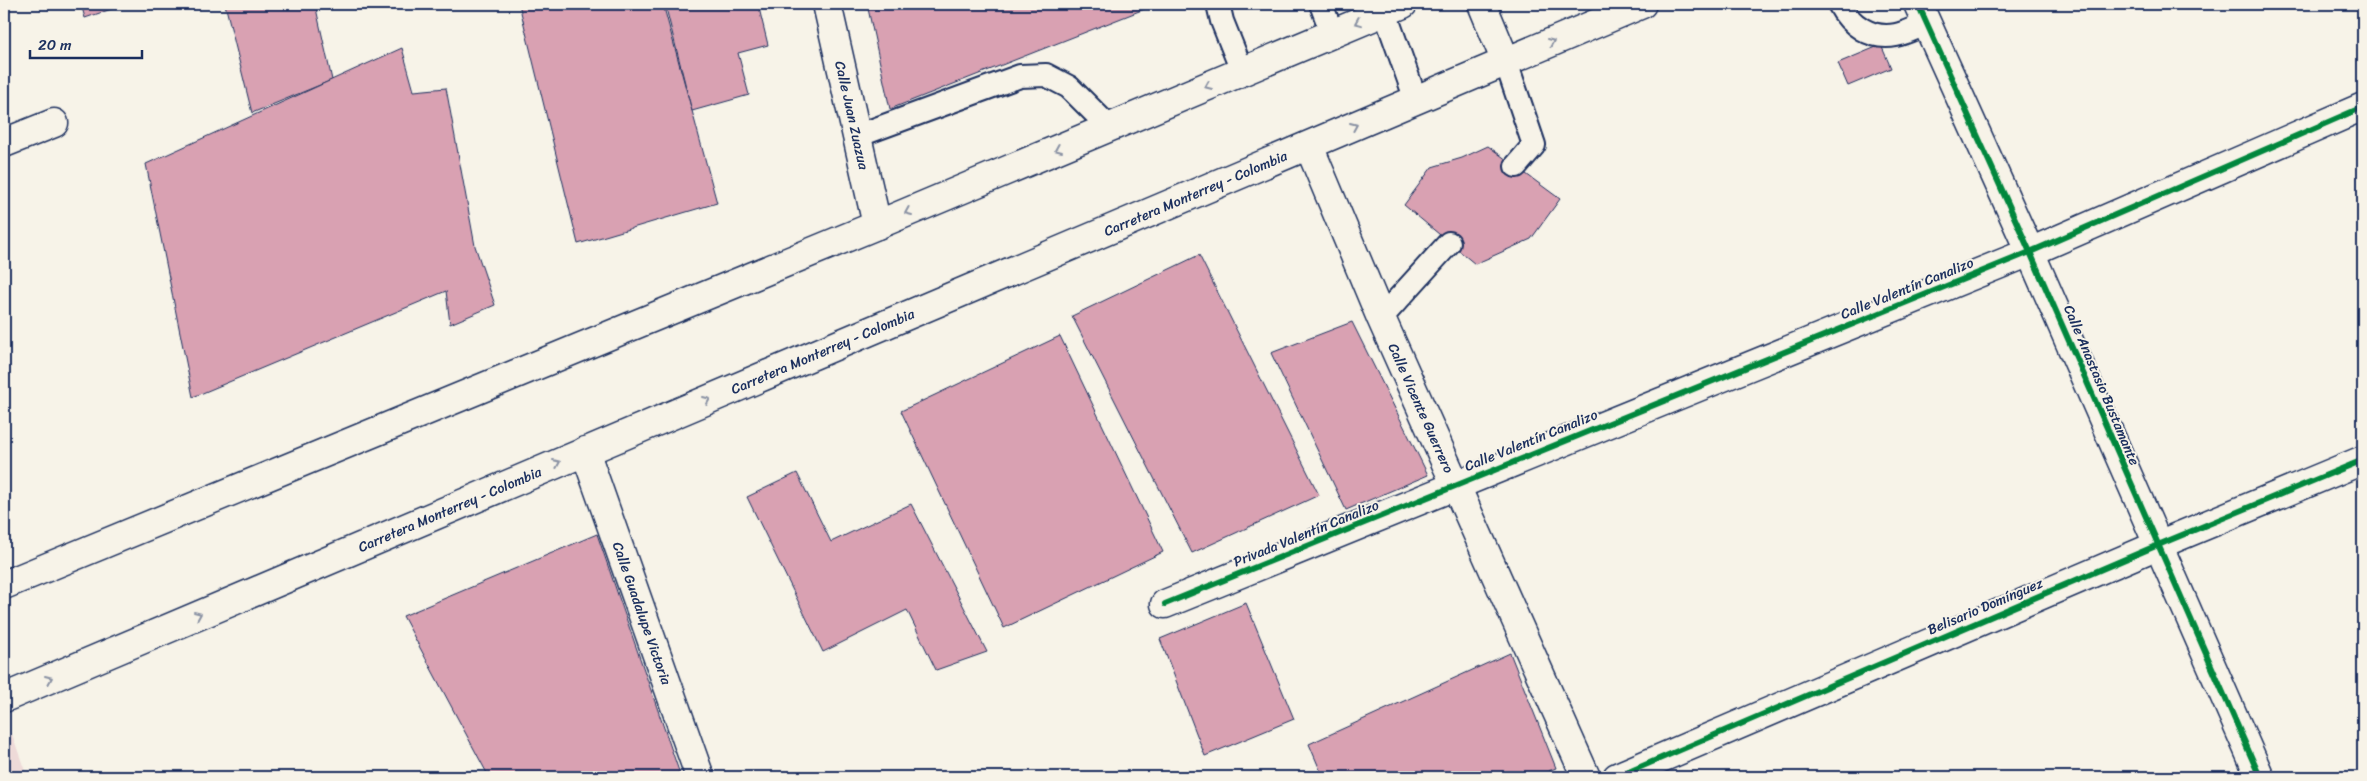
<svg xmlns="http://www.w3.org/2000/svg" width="2367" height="781" font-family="Sriracha,sans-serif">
	<rect width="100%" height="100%" fill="#f7f3e8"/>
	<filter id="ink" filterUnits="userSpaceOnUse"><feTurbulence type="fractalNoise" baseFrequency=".02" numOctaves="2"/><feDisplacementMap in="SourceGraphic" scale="10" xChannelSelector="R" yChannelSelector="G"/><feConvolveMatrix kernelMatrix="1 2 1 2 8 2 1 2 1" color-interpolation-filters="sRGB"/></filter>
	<g filter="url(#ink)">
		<!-- built -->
		<polygon fill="#eedad8" points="12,734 27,777 4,777 4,738"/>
		<!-- building -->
		<g fill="#d9a1b2" stroke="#1b2f5e">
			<polygon points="81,4 126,4 85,18"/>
			<polygon points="225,4 315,4 332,80 252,113"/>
			<polygon points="519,4 663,4 717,203 578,244"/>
			<polygon points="665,4 758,4 768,45 738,53 749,95 692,111"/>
			<polygon points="867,4 1151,4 1152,6 890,109"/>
			<polygon points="1881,45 1891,68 1848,86 1838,63"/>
			<polygon points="402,48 414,91 446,88 475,246 495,305 450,324 446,291 193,397 146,164"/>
			<polygon points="1488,146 1560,199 1531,239 1475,264 1404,205 1432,167 1462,158"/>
			<polygon points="1199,255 1319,495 1192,553 1072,316"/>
			<polygon points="1352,322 1428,475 1346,510 1271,353"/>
			<polygon points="1060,336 1163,552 1004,628 901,411"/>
			<polygon points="797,473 831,542 911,504 987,652 936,670 907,610 823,652 747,497"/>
			<polygon points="597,534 681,777 489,777 403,616"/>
			<polygon points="1246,603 1294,719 1205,756 1160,639"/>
			<polygon points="1510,653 1556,768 1534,777 1323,777 1309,744"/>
		</g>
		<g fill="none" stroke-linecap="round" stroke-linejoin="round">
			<!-- service casing -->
			<g stroke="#1b2f5e" stroke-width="26">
				<g id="service">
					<polyline points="1218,4 1222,21 1242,71"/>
					<polyline points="1321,4 1332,33"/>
					<polyline points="1382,4 1416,100"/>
					<path d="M1839 4C1850 25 1871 40 1896 35 1906 33 1917 27 1926 24"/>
					<polyline points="1506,62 1534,145 1516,166"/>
					<polyline points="857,136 1020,76 1046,75 1069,87 1109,127"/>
					<polyline points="1381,318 1449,243"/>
				</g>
			</g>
			<!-- minor casing -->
			<g stroke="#1b2f5e" stroke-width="31">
				<g id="minor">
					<path id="s1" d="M827 4 877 225"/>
					<polyline points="1482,4 1506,62"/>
					<polyline points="1918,4 2030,252 2260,777"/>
					<polyline points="4,143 54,123"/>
					<path id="s2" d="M1309 146 1381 318 1586 777"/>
					<path id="s3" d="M585 451 700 777"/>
					<polyline points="1165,604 2030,252 2363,107"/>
					<polyline points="1617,777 2158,545 2363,460"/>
				</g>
			</g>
			<!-- primary casing -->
			<g stroke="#1b2f5e" stroke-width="31">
				<g id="primary">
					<polyline points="4,585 877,225 1403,4"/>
					<path id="s4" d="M4 698 1642 4"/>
				</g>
			</g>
			<!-- service -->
			<use href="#service" stroke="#f7f3e8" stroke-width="22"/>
			<!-- minor -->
			<use href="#minor" stroke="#f7f3e8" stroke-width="28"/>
			<!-- primary -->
			<use href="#primary" stroke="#f7f3e8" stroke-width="28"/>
			<!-- cycleway casing -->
			<g stroke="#f7f3e8" stroke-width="9">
				<g id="cycleway">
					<polyline points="1918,4 2030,252 2260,777"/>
					<polyline points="1165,604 2030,252 2363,107"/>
					<polyline points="1617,777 2158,545 2363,460"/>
				</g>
			</g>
			<!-- cycleway -->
			<use href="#cycleway" stroke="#00873e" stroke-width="6"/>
		</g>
		<!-- one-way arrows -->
		<defs><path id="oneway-chevron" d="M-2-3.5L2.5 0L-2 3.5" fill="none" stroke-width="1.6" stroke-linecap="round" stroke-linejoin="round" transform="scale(1.25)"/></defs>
		<g stroke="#8991a3">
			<use href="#oneway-chevron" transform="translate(1358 22) rotate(158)"/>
			<use href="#oneway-chevron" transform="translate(1551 42) rotate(-23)"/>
			<use href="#oneway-chevron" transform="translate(1208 86) rotate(157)"/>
			<use href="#oneway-chevron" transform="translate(1354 126) rotate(-23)"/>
			<use href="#oneway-chevron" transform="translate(1058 149) rotate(157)"/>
			<use href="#oneway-chevron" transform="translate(908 212) rotate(157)"/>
			<use href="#oneway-chevron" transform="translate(707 400) rotate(-23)"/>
			<use href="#oneway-chevron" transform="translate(557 463) rotate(-23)"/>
			<use href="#oneway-chevron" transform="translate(198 615) rotate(-23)"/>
			<use href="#oneway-chevron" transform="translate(49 679) rotate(-23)"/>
		</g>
	</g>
	<g text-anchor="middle" stroke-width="4" stroke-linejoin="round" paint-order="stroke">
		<!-- street labels -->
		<g font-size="14" fill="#1b2f5e" stroke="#f7f3e8">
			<text dy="5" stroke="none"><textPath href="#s1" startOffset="114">Calle Juan Zuazua</textPath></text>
			<text dy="5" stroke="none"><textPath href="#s4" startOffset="1294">Carretera Monterrey - Colombia</textPath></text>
			<text transform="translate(1907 288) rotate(-22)" y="5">Calle Valentín Canalizo</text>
			<text dy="5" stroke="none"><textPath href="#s4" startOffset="889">Carretera Monterrey - Colombia</textPath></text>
			<text transform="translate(2102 385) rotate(67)" y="5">Calle Anastasio Bustamante</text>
			<text dy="5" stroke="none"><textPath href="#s2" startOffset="285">Calle Vicente Guerrero</textPath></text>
			<text transform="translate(1531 440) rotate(-22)" y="5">Calle Valentín Canalizo</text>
			<text dy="5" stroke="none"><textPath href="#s4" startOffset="484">Carretera Monterrey - Colombia</textPath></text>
			<text transform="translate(1306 533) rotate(-22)" y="5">Privada Valentín Canalizo</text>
			<text transform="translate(1985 606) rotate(-23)" y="5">Belisario Domínguez</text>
			<text dy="5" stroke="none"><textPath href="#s3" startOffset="172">Calle Guadalupe Victoria</textPath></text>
		</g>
	</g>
	<!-- margin -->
	<rect width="2367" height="781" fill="none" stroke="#f7f3e8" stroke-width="20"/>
	<rect x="10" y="10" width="2347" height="761" fill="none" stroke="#1b2f5e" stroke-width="2" filter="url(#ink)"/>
	<!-- scale -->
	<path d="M30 50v8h112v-8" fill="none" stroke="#1b2f5e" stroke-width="2.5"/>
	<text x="38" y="50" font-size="15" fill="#1b2f5e" stroke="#f7f3e8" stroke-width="4" paint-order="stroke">20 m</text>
</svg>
